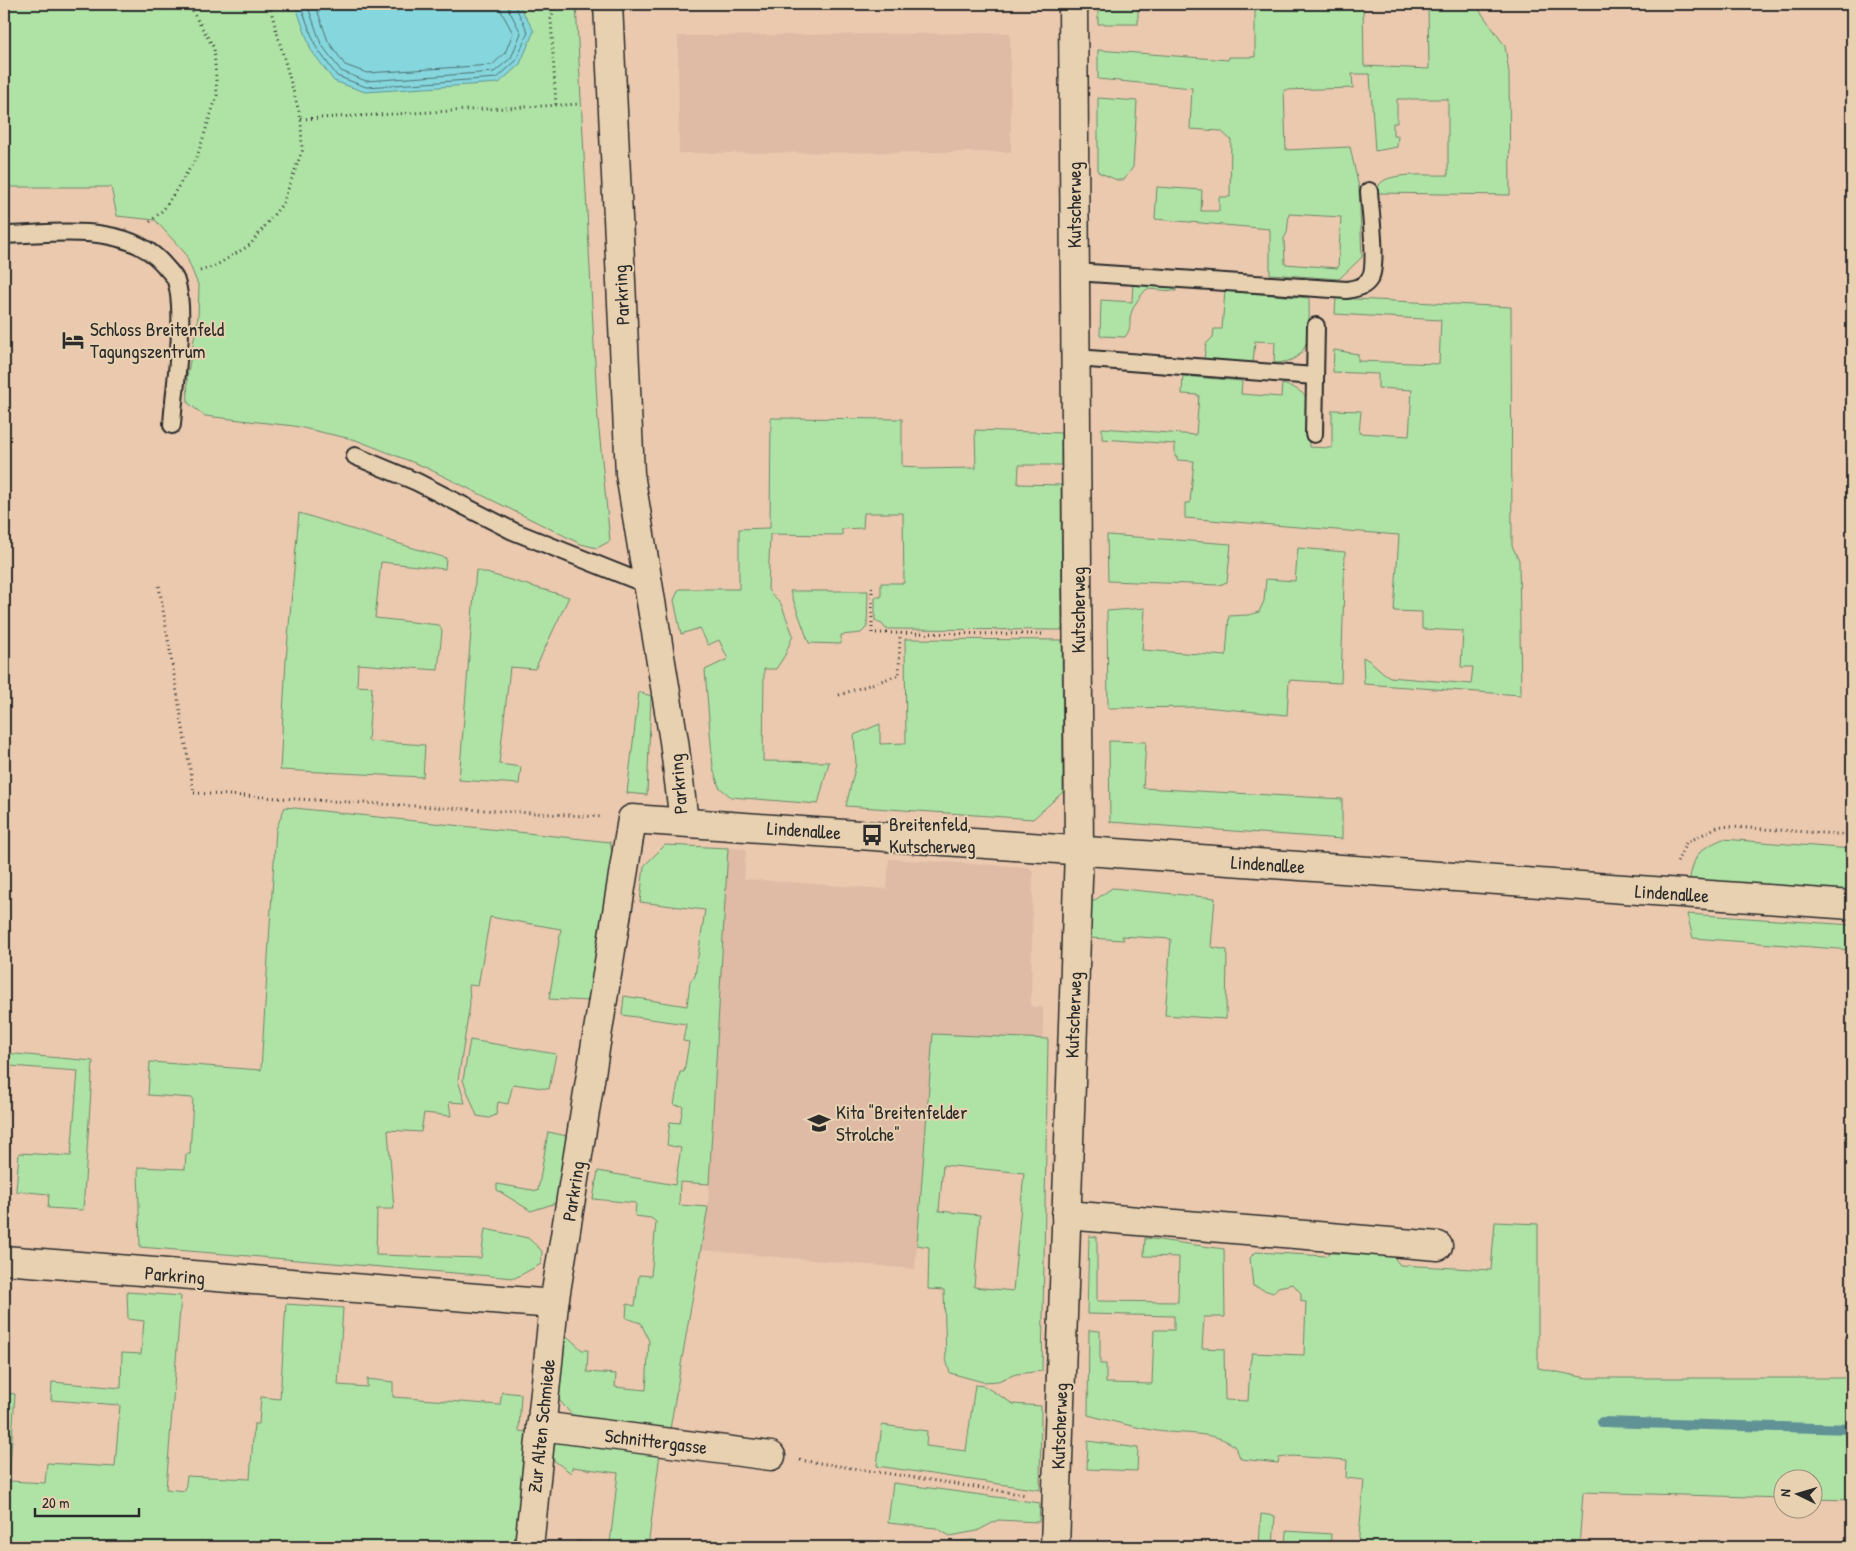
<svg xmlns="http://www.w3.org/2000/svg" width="1856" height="1551" font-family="'Patrick Hand',sans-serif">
	<rect width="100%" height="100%" fill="#eac9af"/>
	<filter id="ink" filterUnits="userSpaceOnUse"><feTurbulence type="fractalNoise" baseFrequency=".02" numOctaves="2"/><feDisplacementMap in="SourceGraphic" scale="10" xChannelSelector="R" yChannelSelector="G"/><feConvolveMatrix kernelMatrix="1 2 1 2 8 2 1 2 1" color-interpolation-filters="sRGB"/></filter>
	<g filter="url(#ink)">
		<!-- built -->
		<g fill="#dfbaa5">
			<polygon points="1010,33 1011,152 679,153 678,36"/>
			<polygon points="728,848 746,849 744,879 757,880 887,889 889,859 1028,867 1033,871 1031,1003 1032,1007 1043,1007 1043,1039 933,1034 915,1269 701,1250 708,1207"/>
		</g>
		<!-- green -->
		<g fill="#afe3a5" stroke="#6d8768" fill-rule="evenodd">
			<polygon points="4,4 576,4 598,420 610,541 597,548 581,544 425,467 356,440 294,426 205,416 188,403 187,377 198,318 199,287 185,253 155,220 117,216 111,187 4,187"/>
			<rect x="1098" y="4" width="40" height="20"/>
			<path d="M1255 4H1363L1364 66 1429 69 1428 4H1475L1505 46 1509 73 1510 195 1378 193 1379 185C1388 171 1432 176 1448 175V99H1397V123H1393V136H1398L1397 147 1375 151 1370 74H1352L1353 88 1284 90 1286 150 1350 147 1359 188 1362 257 1339 279 1270 274V229L1155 219 1157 187 1202 190 1201 211H1219V197H1230L1231 140 1221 131 1190 129 1192 88 1098 79V50L1228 60 1229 57H1255ZM1289 214 1341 217 1338 268 1285 264 1284 238 1287 233Z"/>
			<polygon points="1098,98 1137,101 1133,167 1124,180 1117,180 1098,172"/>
			<path d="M1133 283 1177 287 1176 291 1147 289C1142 293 1134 305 1132 311 1127 322 1134 325 1125 337L1100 336 1101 300 1132 302Z"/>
			<path d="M1225 291 1309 298C1309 329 1314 363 1274 363L1275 342 1255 341 1253 363 1204 359 1206 344 1213 337 1214 329H1222Z"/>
			<path d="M1336 298 1511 307 1512 546 1519 560 1521 695 1364 684 1363 657C1374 662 1380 672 1390 677L1471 684 1473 667H1461L1463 631 1422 629V612L1394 611 1399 535 1185 518V503H1190L1194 461 1177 460V457H1175V444L1102 439V428L1196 435 1199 395 1182 394 1183 376 1242 381 1241 394 1281 397 1282 384C1321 393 1307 416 1309 447L1332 448V410L1361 411 1359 433 1409 436 1412 390 1378 388V374L1333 372 1334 350 1358 354V361L1439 364 1441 320 1335 314Z"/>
			<polygon points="771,418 902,419 902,466 918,467 919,469 976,468 975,430 1061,433 1061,465 1019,465 1018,484 1061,485 1062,630 886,629 882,624 875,621 875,597 881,597 881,583 904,583 903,513 864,513 863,528 842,529 842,535 770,534 768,590 781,604 793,635 785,655 776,669 764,669 763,761 829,762 818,804 731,797 719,787 713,768 705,670 728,659 719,640 708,645 700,628 681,634 674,600 679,589 739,589 739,529 770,528"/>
			<polygon points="299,513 446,558 445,569 381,562 375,618 439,625 442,631 438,670 358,664 357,686 372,687 368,741 425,745 423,777 280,770 286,660"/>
			<polygon points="1107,535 1231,544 1227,582 1219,585 1108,581"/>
			<polygon points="1298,548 1345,552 1341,683 1289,680 1287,715 1205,707 1108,708 1107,611 1145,608 1142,650 1226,656 1229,616 1248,615 1259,612 1264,601 1266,579 1295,581"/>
			<polygon points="476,570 569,597 535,669 510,667 499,764 521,767 519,784 459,780"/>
			<polygon points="790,591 868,591 867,627 861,633 841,635 841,644 809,643"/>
			<polygon points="905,639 1062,640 1063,792 1033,819 846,806 856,764 854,735 880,724 880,744 906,743"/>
			<polygon points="639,692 651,696 647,795 627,793"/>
			<polygon points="1109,741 1146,742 1143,788 1342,799 1342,839 1110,822"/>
			<polygon points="285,807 610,842 614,862 590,1001 549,999 561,929 490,917 478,986 469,985 470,1004 458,1080 465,1103 449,1102 451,1116 424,1113 421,1132 388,1130 394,1209 377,1209 376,1255 481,1258 485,1229 528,1238 542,1251 541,1264 515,1278 140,1247 138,1167 185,1169 186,1154 190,1154 193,1098 148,1095 150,1062 261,1070 276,829"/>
			<path d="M1723 839 1852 849V893L1689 882C1695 854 1697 850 1723 839Z"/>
			<polygon points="665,845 728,848 709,1184 680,1182 679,1205 708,1207 670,1429 572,1415 554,1394 556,1326 582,1350 588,1350 587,1372 616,1374 615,1387 646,1390 649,1341 641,1323 626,1318 627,1304 635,1306 639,1275 651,1276 656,1222 651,1218 635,1216 636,1203 593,1199 598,1171 675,1185 681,1148 667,1145 670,1122 680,1123 683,1106 674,1105 680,1072 684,1072 689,1042 683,1041 686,1024 622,1015 624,996 687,1006 690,982 695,976 705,910 640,902 644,866"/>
			<polygon points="1112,888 1215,898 1211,947 1227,950 1226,1019 1165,1015 1171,939 1122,936 1124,940 1089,938 1091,903"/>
			<polygon points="1687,914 1852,925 1852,950 1693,938"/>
			<path d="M933 1034 1048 1039 1042 1371 1016 1374 998 1381 983 1382 950 1373 946 1359 944 1290 928 1289 929 1247 917 1245ZM943 1165 1024 1173 1013 1291 974 1287 980 1215 939 1211Z"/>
			<polygon points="470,1040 556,1054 549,1089 513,1084 508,1104 498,1102 496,1115 489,1118 477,1116 463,1080"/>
			<polygon points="4,1053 93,1061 83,1210 48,1208 49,1194 16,1191 19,1153 71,1156 78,1071 10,1066 4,1140"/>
			<polygon points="548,1132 567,1136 556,1203 531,1211 497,1190 497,1184 538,1191"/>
			<path d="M1495 1222 1538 1224V1368L1587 1378H1852V1500L1814 1499V1478H1784L1783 1498 1583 1492 1579 1547H1358L1364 1480 1346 1478 1347 1460 1292 1456 1279 1458 1278 1463 1241 1459C1239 1456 1237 1449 1234 1446 1217 1431 1178 1434 1157 1431 1134 1427 1111 1421 1088 1415L1089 1330 1100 1331V1364H1106V1383L1152 1384 1154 1330H1174V1316L1087 1314 1089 1236 1097 1237V1301L1178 1302 1179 1257 1144 1256 1145 1238 1224 1249 1225 1317H1204L1202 1348 1224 1349 1225 1400 1248 1401 1250 1364 1252 1353 1304 1355 1306 1302 1301 1301V1293L1293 1284 1278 1287 1273 1293 1253 1286 1250 1258 1256 1252 1326 1256 1330 1253 1392 1255 1400 1265 1491 1270Z"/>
			<polygon points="127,1292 181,1296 166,1489 185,1491 187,1476 250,1479 254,1424 259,1424 261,1397 280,1399 286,1304 343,1308 338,1385 367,1387 367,1379 393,1382 393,1397 500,1405 502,1392 521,1394 519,1431 528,1432 515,1547 4,1547 4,1393 15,1394 9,1481 45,1483 47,1463 115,1467 120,1405 51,1400 52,1382 121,1388 122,1353 141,1354 144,1321 128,1319"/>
			<polygon points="975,1385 984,1386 1013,1404 1041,1406 1040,1490 877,1466 882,1425 927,1431 926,1446 966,1451"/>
			<polygon points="555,1440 660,1453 648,1547 573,1547 577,1541 610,1544 618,1473 572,1467 571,1473 552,1459"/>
			<polygon points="1088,1441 1138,1448 1137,1471 1087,1469"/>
			<polygon points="893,1483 1040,1503 1039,1522 998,1520 977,1531 950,1536 936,1528 888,1523"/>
			<polygon points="1261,1514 1275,1516 1273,1547 1259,1547"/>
			<polygon points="1286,1531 1331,1534 1330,1547 1285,1547"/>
			<polygon points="971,1540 1032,1547 947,1547 950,1543"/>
		</g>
		<!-- water -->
		<polygon fill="#85d7dd" stroke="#619296" points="295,4 518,4 534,31 520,64 499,83 365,92 334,81 311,50"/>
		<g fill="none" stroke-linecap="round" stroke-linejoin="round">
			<!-- shore -->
			<g stroke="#4f7072" stroke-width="1">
				<polyline points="300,4 316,47 337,76 366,87 497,78 516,61 528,32 514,4"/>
				<polyline points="307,4 321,44 341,71 366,81 494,72 511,58 521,33 509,10 508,4"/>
				<polyline points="315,4 328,41 345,65 367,73 492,65 505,53 513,33 502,13 500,4"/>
			</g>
			<!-- stream -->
			<polyline stroke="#619296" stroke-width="10" points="1602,1422 1852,1429"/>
			<!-- service casing -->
			<g stroke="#2b2b2b" stroke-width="20">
				<g id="service">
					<path d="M4 235C55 234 128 221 165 266 168 270 175 276 176 281 187 313 174 389 172 425"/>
					<path d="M1075 272 1347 290C1357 288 1365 287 1370 278 1378 266 1370 208 1369 191"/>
					<polyline points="1076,358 1315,376"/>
					<polyline points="1314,434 1316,326"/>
					<polyline points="355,456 417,482 513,531 648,585"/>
				</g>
			</g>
			<!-- minor casing -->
			<g stroke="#2b2b2b" stroke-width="31">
				<g id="minor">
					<polyline points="608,4 630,474 674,741 684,822"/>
					<polyline points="1066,1215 1438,1246"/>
					<polyline points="4,1260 554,1304"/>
					<polyline points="541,1426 771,1456"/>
					<polyline points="529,1547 554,1304 632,819 1852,905"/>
					<polyline points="1055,1547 1079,851 1073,4"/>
				</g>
			</g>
			<!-- path -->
			<g stroke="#2b2b2b" stroke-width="3" stroke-dasharray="1 4" stroke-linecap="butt">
				<polyline points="555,4 551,19 556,106"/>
				<polyline points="301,119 580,104"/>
				<polyline points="150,222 164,209 197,157 217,95 214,48 188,4"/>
				<polyline points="200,271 215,266 250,245 283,203 302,151 301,119 269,4"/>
				<polyline points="159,586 194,793 602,817"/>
				<polyline points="872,587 872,633 1045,634"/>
				<polyline points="839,695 899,675 900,633"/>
				<polyline points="1677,862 1686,843 1719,826 1852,835"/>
				<polyline points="800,1460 1027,1495"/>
			</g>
			<!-- service -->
			<use href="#service" stroke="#e8d1b1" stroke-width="16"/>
			<!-- minor -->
			<use href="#minor" stroke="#e8d1b1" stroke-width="28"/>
		</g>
	</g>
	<!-- icons -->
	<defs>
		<g id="hotel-bare" transform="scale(1.725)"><path d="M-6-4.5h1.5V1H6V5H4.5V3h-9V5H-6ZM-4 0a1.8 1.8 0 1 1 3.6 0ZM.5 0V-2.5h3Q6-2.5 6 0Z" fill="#2b2b2b" stroke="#e8d1b1" stroke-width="2.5" paint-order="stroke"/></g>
		<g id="bus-bare" transform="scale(1.725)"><path d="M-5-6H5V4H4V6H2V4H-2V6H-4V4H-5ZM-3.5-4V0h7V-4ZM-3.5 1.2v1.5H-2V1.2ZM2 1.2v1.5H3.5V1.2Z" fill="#2b2b2b" stroke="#e8d1b1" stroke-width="2.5" paint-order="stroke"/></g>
		<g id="school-bare" transform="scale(1.725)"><path d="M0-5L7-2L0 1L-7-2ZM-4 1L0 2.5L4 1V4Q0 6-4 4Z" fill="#2b2b2b" stroke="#e8d1b1" stroke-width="2.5" paint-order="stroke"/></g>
	</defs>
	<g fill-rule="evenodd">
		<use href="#hotel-bare" x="73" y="340"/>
		<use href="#bus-bare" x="872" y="835"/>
		<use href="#school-bare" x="819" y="1123"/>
	</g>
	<g text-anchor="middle" stroke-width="4" stroke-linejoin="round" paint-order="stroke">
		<!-- street labels -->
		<g font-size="19" fill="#2b2b2b" stroke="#e8d1b1">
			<text transform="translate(1074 205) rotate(-90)" y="7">Kutscherweg</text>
			<text transform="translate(621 295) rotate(-93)" y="7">Parkring</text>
			<text transform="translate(1078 610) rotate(-90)" y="7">Kutscherweg</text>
			<text transform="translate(678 784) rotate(-95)" y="7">Parkring</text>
			<text transform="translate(804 830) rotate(4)" y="7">Lindenallee</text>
			<text transform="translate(1268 864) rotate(4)" y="7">Lindenallee</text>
			<text transform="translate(1672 893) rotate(4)" y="7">Lindenallee</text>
			<text transform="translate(1073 1015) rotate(-88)" y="7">Kutscherweg</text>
			<text transform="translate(573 1191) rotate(-81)" y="7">Parkring</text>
			<text transform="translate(175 1275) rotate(5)" y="7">Parkring</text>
			<text transform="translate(541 1426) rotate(-84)" y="7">Zur Alten Schmiede</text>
			<text transform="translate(1059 1426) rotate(-88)" y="7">Kutscherweg</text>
			<text transform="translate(656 1441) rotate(7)" y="7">Schnittergasse</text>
		</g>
		<!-- poi labels -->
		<g font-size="19" fill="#2b2b2b" stroke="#e8d1b1" text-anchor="start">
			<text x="90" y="336">Schloss Breitenfeld<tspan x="90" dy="22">Tagungszentrum</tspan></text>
			<text x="889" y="831">Breitenfeld,<tspan x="889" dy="22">Kutscherweg</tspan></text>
			<text x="836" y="1119">Kita "Breitenfelder<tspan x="836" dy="22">Strolche"</tspan></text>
		</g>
	</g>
	<!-- margin -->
	<rect width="1856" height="1551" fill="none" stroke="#e8d1b1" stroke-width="20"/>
	<rect x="10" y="10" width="1836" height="1531" fill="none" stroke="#2b2b2b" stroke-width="2" filter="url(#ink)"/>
	<!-- north arrow -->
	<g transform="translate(1798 1494) rotate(275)"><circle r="24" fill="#e8d1b1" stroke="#9c8f7b"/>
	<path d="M0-4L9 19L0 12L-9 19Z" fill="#2b2b2b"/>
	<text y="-8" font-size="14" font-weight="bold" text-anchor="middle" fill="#2b2b2b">N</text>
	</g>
	<!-- scale -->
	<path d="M35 1508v8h104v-8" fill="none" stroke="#2b2b2b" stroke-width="2.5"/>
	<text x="42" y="1508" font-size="15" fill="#2b2b2b" stroke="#e8d1b1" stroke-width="4" paint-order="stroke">20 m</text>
</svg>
